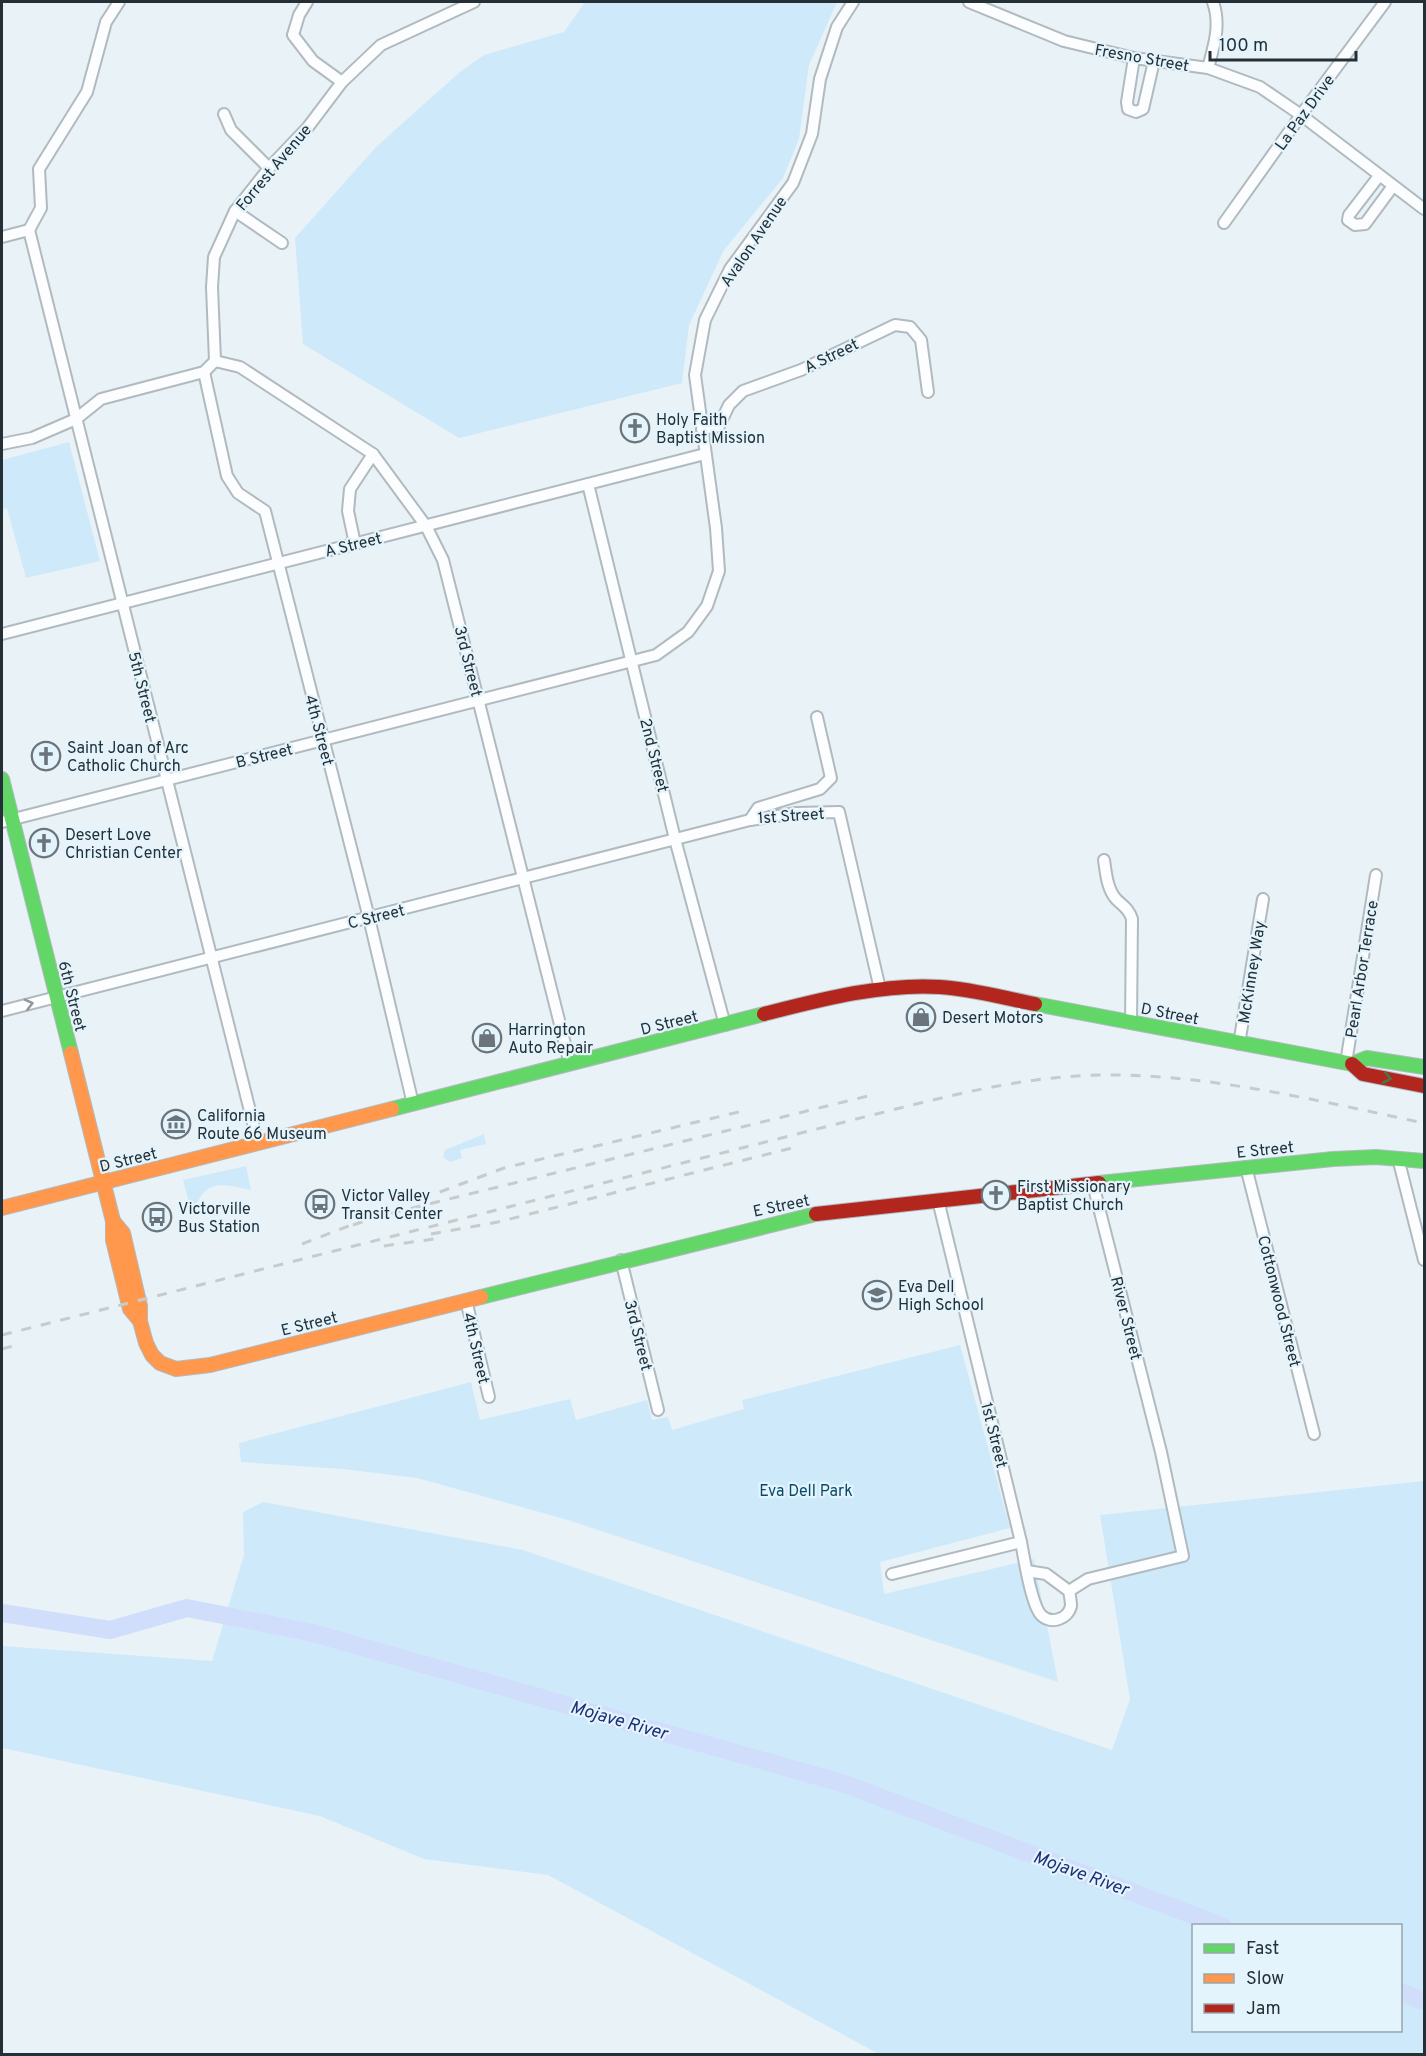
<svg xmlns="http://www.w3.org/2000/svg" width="1426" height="2056" font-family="Overpass,sans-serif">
	<rect width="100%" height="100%" fill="#e9f2f7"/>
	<!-- green -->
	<g fill="#ceeafa" fill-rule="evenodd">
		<polygon points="585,2 837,2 809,65 799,139 783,178 724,250 689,325 682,383 459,438 303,344 295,238 377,146 461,71 484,55 564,32"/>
		<polygon points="69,442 100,561 26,578 7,508 2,509 2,460"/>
		<polygon points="484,1134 486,1144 460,1150 462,1158 450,1162 443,1157 445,1150"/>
		<path d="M246 1166 251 1190C223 1184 206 1178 194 1210H191L183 1180Z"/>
		<polygon points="960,1345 1010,1528 880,1562 884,1594 1034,1559 1058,1682 568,1520 417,1478 343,1469 241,1462 239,1443 471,1382 480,1420 570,1399 576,1420 647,1400 652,1420 668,1417 672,1430 744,1409 742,1400"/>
		<path d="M1424 1481V2054H879L548 1875 424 1859 320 1816 2 1748V1646L212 1661 244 1555 243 1512 263 1502 523 1550 1112 1750 1130 1699 1100 1515ZM1194 1926H1400V2030H1194Z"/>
	</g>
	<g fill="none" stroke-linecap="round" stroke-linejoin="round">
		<!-- river -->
		<g stroke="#d1defb" stroke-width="18">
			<polyline points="2,1613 110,1630 187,1608 313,1633 845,1784 1222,1926"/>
			<polyline points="1400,1992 1424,2001"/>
		</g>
		<!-- street casing -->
		<g stroke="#b1babf" stroke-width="14">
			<g id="street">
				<polyline points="307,2 299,15 293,35 313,61 342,82"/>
				<polyline points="969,2 1064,41 1134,58 1208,68 1260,87 1301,115 1424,209"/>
				<polyline points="1134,58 1127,102 1128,109 1136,112 1143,109 1154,61"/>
				<path d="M1208 68C1214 46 1221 25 1213 2"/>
				<polyline points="224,114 231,130 269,168"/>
				<polyline points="1379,176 1349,215 1348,220 1355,225 1365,224 1393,186"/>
				<polyline points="235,211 282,243"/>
				<polyline points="1224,223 1301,115 1385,2"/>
				<polyline points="29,230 258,1143"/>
				<polyline points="2,237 29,230 41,208 39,169 87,92 106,22 119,2"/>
				<polyline points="215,361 240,367 373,454 426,526 443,560 570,1064"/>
				<polyline points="204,372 227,476 238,493 265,511 369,918 413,1104"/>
				<polyline points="702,429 719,426 729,405 743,391 801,370 895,325 910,327 921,340 928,392"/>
				<polyline points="2,444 32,438 76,419 101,399 204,372 215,361 212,287 214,257 235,211 269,168 308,127 342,82 381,45 474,2"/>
				<polyline points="588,484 675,839 725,1025"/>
				<polyline points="355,544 348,511 350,489 373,454"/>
				<polyline points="2,634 705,454"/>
				<polyline points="750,820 758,808 820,789 831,778 817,717"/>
				<polyline points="2,822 656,655 688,632 707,606 719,571 716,528 695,375 705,320 730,269 793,183 812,134 820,79 837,27 853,2"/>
				<path d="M1104 860C1106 873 1107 889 1116 899 1123 906 1129 909 1132 919L1131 1023"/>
				<polyline points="2,1011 750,820 797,813 839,812 880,989"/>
				<polyline points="1239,1044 1263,899"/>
				<polyline points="1346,1063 1376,875"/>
				<polyline points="1398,1158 1424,1260"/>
				<polyline points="1246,1167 1314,1434"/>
				<polyline points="621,1260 658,1410"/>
				<polyline points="466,1300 489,1397"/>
				<path d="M1021 1542C1024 1557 1031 1604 1041 1615 1051 1625 1068 1619 1071 1606 1071 1601 1070 1596 1069 1591L1046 1574 1027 1571"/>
				<polyline points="892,1574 1021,1542 938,1200"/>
				<polyline points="1069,1591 1088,1579 1183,1556 1161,1452 1093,1184"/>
			</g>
		</g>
		<!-- fast casing -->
		<g stroke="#b1babf" stroke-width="16">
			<g id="fast">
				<polyline points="2,779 71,1053"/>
				<polyline points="1035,1004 1352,1064 1367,1058 1424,1067"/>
				<polyline points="392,1109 764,1014"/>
				<polyline points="1099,1183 1333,1159 1376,1157 1424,1161"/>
				<polyline points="481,1297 816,1214"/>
			</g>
		</g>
		<!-- slow casing -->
		<g stroke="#b1babf" stroke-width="16">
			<g id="slow">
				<polyline points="71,1053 113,1221 113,1240 130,1309 140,1321"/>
				<polyline points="2,1208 392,1109"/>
				<polyline points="113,1221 123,1233 140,1306 140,1321 146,1343 152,1355 160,1363 176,1369 210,1365 481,1297"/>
			</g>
		</g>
		<!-- jam casing -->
		<g stroke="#b1babf" stroke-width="16">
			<g id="jam">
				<path d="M764 1014C819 1000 883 983 940 987 972 989 1004 998 1035 1004"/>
				<polyline points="1352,1064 1363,1074 1424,1086"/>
				<polyline points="816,1214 1099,1183"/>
			</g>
		</g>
		<!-- street -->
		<use href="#street" stroke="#fcfdfe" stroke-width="10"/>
		<!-- fast -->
		<use href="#fast" stroke="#63d668" stroke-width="14"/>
		<!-- slow -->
		<use href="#slow" stroke="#ff974d" stroke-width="14"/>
		<!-- jam -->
		<use href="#jam" stroke="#b3261e" stroke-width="14"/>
		<!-- rail -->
		<g stroke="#c8cbcc" stroke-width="3" stroke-dasharray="10 10" stroke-linecap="butt">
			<polyline points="421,1199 504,1168 747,1110"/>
			<polyline points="353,1225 384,1215 876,1094"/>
			<polyline points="431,1234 498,1222 792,1148"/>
			<polyline points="302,1244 359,1222"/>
			<polyline points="384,1246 441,1238"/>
			<path d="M2 1335 896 1109C964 1092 1031 1076 1102 1075 1211 1074 1318 1101 1424 1123"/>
			<polyline points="2,1349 13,1346"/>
		</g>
	</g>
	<!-- one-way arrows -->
	<defs><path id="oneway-chevron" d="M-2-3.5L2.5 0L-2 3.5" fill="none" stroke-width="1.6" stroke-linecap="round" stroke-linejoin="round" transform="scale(1.5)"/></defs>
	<use stroke="#90969a" href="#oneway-chevron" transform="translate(29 1004) rotate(-14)"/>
	<use stroke="#417b4c" href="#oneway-chevron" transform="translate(1387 1078) rotate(11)"/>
	<!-- icons -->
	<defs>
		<g id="church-ring" transform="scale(1.5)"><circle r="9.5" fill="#e3f4fd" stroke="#6a747a" stroke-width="1.5"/><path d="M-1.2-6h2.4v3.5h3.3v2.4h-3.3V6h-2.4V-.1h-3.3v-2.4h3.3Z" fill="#6a747a"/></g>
		<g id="shop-ring" transform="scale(1.5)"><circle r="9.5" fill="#e3f4fd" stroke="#6a747a" stroke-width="1.5"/><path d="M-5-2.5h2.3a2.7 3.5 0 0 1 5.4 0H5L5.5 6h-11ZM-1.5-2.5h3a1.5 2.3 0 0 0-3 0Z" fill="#6a747a"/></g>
		<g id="museum-ring" transform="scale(1.5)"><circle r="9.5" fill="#e3f4fd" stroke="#6a747a" stroke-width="1.5"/><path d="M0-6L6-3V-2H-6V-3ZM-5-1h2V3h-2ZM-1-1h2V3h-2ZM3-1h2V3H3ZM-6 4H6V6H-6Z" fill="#6a747a"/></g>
		<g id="bus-ring" transform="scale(1.5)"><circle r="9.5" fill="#e3f4fd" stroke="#6a747a" stroke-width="1.5"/><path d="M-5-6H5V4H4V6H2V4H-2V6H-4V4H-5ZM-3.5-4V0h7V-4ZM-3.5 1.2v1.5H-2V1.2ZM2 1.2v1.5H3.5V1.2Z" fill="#6a747a"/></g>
		<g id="school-ring" transform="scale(1.5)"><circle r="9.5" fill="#e3f4fd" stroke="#6a747a" stroke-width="1.5"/><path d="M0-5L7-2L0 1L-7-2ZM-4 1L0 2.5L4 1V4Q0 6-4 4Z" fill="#6a747a"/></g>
	</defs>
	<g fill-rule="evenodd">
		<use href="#church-ring" x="635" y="428"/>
		<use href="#church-ring" x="46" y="756"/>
		<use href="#church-ring" x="44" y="843"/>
		<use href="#shop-ring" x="921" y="1017"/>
		<use href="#shop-ring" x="487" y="1038"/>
		<use href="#museum-ring" x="176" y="1124"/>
		<use href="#church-ring" x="996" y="1195"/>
		<use href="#bus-ring" x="320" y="1204"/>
		<use href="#bus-ring" x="157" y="1217"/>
		<use href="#school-ring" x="877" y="1295"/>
	</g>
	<g text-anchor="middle" stroke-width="4.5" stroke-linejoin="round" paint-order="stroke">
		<!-- street labels -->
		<g font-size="16" fill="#253036" stroke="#e3f4fd">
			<text transform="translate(1142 57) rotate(10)" y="6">Fresno Street</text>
			<text transform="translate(1304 112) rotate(-54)" y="6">La Paz Drive</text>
			<text transform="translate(273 167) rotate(-50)" y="6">Forrest Avenue</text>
			<text transform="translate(753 241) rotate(-56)" y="6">Avalon Avenue</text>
			<text transform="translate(831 355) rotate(-26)" y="6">A Street</text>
			<text transform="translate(353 544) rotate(-14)" y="6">A Street</text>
			<text transform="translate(469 661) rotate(76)" y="6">3rd Street</text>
			<text transform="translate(143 687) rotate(76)" y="6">5th Street</text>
			<text transform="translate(320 730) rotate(75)" y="6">4th Street</text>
			<text transform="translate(264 755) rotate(-14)" y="6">B Street</text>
			<text transform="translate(655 755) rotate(76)" y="6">2nd Street</text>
			<text transform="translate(791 815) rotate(-4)" y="6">1st Street</text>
			<text transform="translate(376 916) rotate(-14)" y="6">C Street</text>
			<text transform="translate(1361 969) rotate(-81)" y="6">Pearl Arbor Terrace</text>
			<text transform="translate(1251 972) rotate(-81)" y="6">McKinney Way</text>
			<text transform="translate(73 996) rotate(76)" y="6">6th Street</text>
			<text transform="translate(1170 1013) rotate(11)" y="6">D Street</text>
			<text transform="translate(669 1022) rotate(-14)" y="6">D Street</text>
			<text transform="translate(1265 1149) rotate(-6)" y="6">E Street</text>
			<text transform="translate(128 1159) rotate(-14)" y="6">D Street</text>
			<text transform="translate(781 1205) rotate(-12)" y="6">E Street</text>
			<text transform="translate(1280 1301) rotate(76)" y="6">Cottonwood Street</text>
			<text transform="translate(1127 1318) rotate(76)" y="6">River Street</text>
			<text transform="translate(309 1323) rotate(-14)" y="6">E Street</text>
			<text transform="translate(639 1335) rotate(76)" y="6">3rd Street</text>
			<text transform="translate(477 1348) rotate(77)" y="6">4th Street</text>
			<text transform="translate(995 1435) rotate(76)" y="6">1st Street</text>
		</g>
		<!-- poi labels -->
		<g font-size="16" fill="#253036" stroke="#e3f4fd" text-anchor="start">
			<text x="656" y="425">Holy Faith<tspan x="656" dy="18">Baptist Mission</tspan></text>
			<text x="67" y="753">Saint Joan of Arc<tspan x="67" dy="18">Catholic Church</tspan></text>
			<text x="65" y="840">Desert Love<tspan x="65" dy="18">Christian Center</tspan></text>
			<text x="942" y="1023">Desert Motors</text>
			<text x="508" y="1035">Harrington<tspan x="508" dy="18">Auto Repair</tspan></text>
			<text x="197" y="1121">California<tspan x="197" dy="18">Route 66 Museum</tspan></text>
			<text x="1017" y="1192">First Missionary<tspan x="1017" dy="18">Baptist Church</tspan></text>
			<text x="341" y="1201">Victor Valley<tspan x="341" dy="18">Transit Center</tspan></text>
			<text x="178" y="1214">Victorville<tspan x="178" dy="18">Bus Station</tspan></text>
			<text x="898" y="1292">Eva Dell<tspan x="898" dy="18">High School</tspan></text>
		</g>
		<!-- park labels -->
		<g font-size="16" fill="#074a65" stroke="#e3f4fd">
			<text x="806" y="1496">Eva Dell Park</text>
		</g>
		<!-- water labels -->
		<g font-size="18" font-style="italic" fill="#1e2e76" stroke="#e3f4fd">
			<text transform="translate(619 1720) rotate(16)" y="6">Mojave River</text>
			<text transform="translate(1081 1873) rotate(20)" y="6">Mojave River</text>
		</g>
	</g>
	<!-- border -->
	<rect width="1426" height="2056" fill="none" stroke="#253036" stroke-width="6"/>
	<!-- legend -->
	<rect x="1192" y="1924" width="210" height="108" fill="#e3f4fd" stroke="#97a6ad" stroke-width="1.5"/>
	<rect x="1204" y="1944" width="30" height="9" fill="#63d668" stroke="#97a6ad" stroke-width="1.5"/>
	<text x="1246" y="1954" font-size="18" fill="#253036">Fast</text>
	<rect x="1204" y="1974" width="30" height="9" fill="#ff974d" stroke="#97a6ad" stroke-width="1.5"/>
	<text x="1246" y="1984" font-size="18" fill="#253036">Slow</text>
	<rect x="1204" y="2004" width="30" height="9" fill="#b3261e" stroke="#97a6ad" stroke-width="1.5"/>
	<text x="1246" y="2014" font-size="18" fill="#253036">Jam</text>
	<!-- scale -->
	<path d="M1210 51v9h146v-9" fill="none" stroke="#253036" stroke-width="3"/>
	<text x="1219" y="51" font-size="18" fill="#253036" stroke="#e3f4fd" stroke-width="4.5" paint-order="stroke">100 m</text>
</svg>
